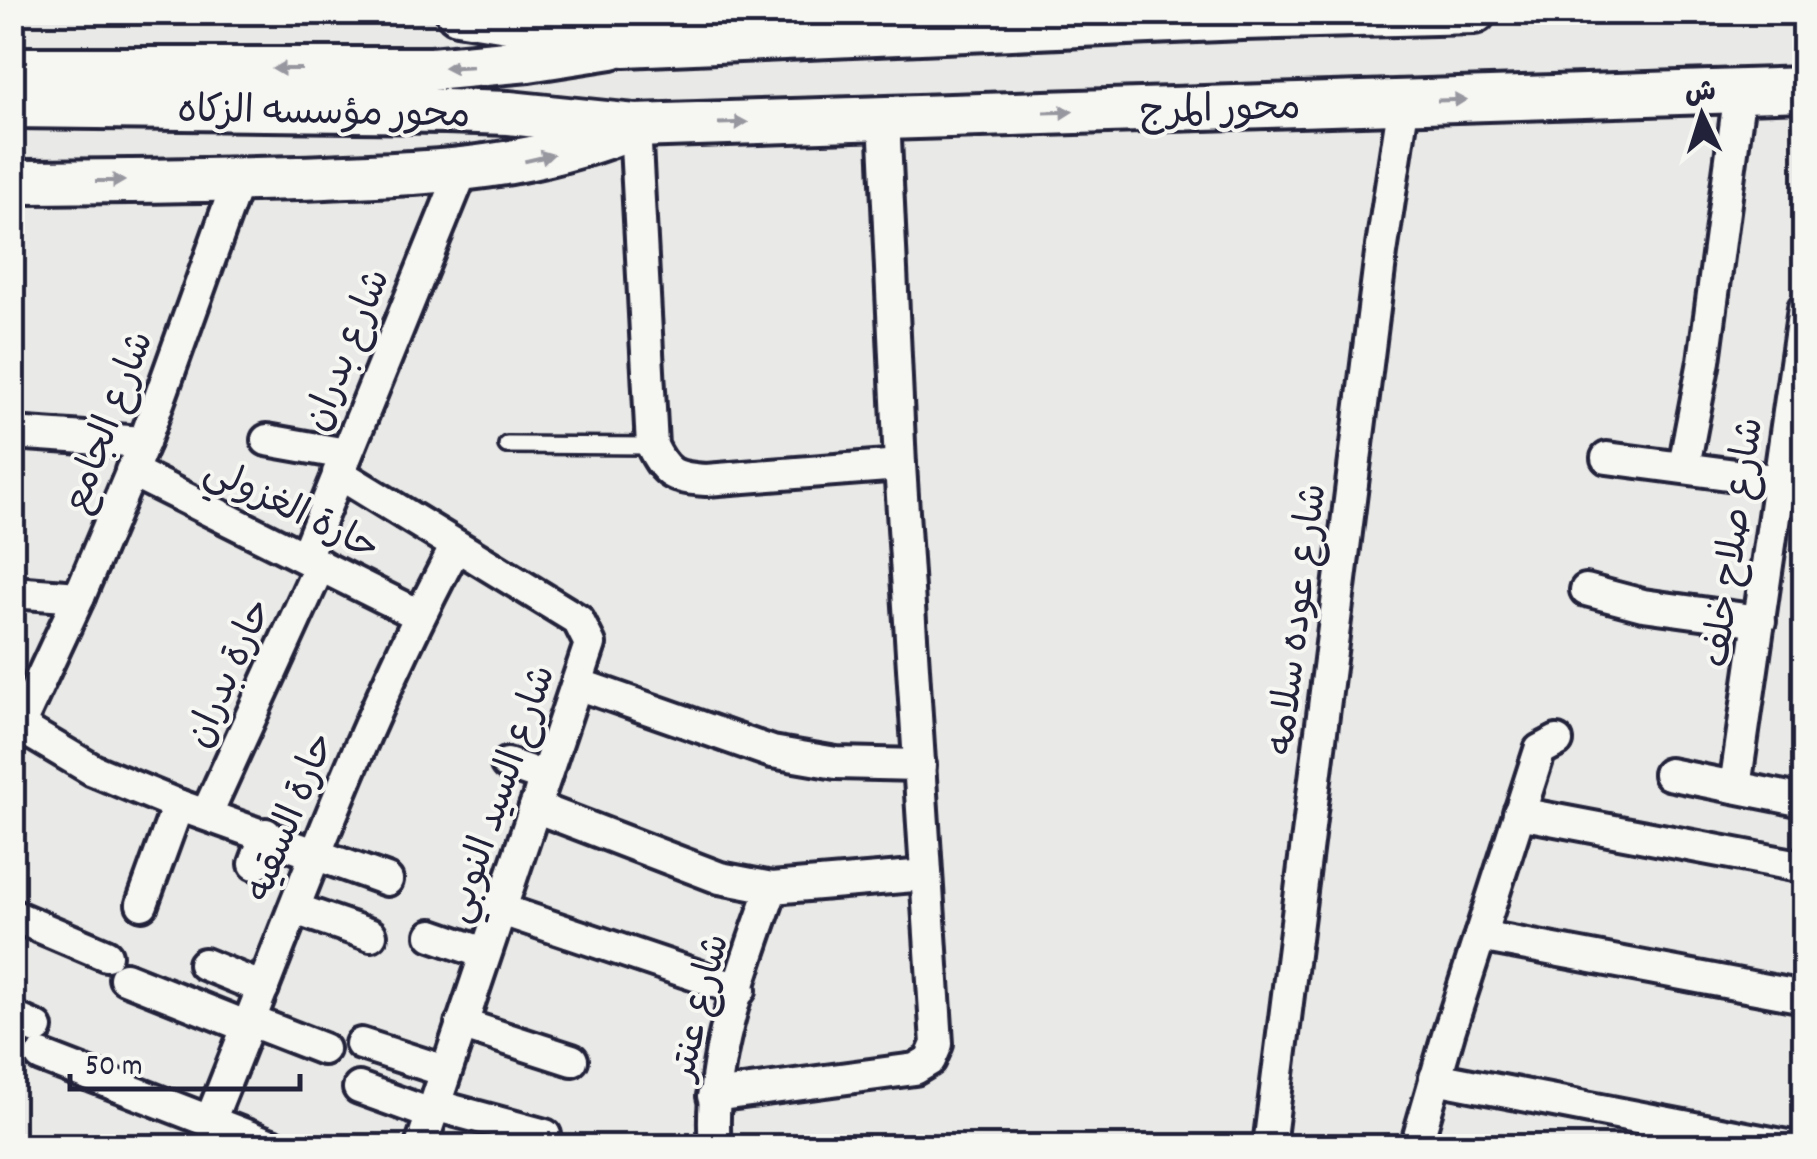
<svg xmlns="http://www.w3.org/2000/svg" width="1817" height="1159" font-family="Dekko,'Playpen Sans Arabic',sans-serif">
	<rect width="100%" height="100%" fill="#e9e9e7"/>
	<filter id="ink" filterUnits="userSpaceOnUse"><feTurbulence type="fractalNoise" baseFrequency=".01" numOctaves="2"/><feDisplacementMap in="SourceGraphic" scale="20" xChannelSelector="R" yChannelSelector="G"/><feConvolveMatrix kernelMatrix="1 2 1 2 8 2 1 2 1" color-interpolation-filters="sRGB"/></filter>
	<g filter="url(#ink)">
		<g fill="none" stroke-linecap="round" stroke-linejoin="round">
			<!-- lane casing -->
			<g stroke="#22223b" stroke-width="22">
				<polyline id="lane" points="507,445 652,446"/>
			</g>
			<!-- street casing -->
			<g stroke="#22223b" stroke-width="38">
				<g id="street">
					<polyline points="624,45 625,12"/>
					<path d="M635 126 652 446C666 475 675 478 706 480L900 465"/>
					<polyline points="12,433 144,442"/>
					<polyline points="267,440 346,454"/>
					<polyline points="1607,458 1804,484"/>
					<polyline points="1684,466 1704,361 1740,91"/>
					<polyline points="131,471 419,615"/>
					<polyline points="338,473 578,620 590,644 421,1146"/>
					<polyline points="305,557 462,171"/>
					<polyline points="1586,590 1643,605 1760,621"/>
					<polyline points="12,592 79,597"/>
					<polyline points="578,684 772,752 836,763 920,765"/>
					<polyline points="19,726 93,770 178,805 387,880"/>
					<polyline points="12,741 79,597 144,442 238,180"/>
					<polyline points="507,764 545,777"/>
					<polyline points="1669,774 1804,801"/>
					<polyline points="1735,787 1804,308"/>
					<polyline points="535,807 720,878 772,888 926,875"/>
					<polyline points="207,813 320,565"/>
					<polyline points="1519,813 1804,867"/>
					<polyline points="255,864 266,834"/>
					<polyline points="142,904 178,805"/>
					<polyline points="295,909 371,935"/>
					<polyline points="499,909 740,990"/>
					<polyline points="12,915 106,955"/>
					<polyline points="432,935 484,953"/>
					<polyline points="1480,936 1804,997"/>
					<polyline points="204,964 263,988"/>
					<polyline points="125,978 248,1027"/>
					<polyline points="12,1017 37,1028"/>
					<polyline points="251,1021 323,1049"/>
					<polyline points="461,1024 572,1060"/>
					<polyline points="361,1044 445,1071"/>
					<polyline points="41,1056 274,1146"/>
					<polyline points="1435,1078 1787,1146"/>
					<polyline points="359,1088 431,1114"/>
					<polyline points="713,1096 915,1069 930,1060 937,1044 900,465 884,117"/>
					<polyline points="434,1105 545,1135"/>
					<path d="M210 1121C288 928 357 730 456 546"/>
					<path d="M715 1146C707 1063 744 967 772 888"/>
					<polyline points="1269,1146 1381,253 1404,101"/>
					<polyline points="1416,1146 1449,1032 1540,750 1557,741"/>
				</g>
			</g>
			<!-- secondary casing -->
			<g stroke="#22223b" stroke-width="50">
				<g id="secondary">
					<polyline points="458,12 570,30 624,45 1242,18 1474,12"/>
					<polyline points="12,69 432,69 528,60 611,47"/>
					<polyline points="12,106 445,111 509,113 635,126 1804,89"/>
					<path d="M12 182C117 181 222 181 326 177 438 172 519 171 626 130"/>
				</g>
			</g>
			<!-- lane -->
			<use href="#lane" stroke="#f6f6f2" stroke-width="15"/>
			<!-- street -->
			<use href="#street" stroke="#f6f6f2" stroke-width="30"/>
			<!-- secondary -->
			<use href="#secondary" stroke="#f6f6f2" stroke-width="42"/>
		</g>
		<!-- one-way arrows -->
		<defs><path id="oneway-solid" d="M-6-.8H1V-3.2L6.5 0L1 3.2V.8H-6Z" transform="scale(2.5)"/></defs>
		<g fill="#9797a0">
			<use href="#oneway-solid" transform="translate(458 67) rotate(177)"/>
			<use href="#oneway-solid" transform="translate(287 69) rotate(-180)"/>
			<use href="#oneway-solid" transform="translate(1452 100) rotate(-2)"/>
			<use href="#oneway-solid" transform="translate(1058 112) rotate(-2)"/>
			<use href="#oneway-solid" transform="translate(733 123) rotate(-2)"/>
			<use href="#oneway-solid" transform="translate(539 158) rotate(-13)"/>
			<use href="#oneway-solid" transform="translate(110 181)"/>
		</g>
	</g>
	<g text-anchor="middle" stroke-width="8" stroke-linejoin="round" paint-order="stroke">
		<!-- street labels -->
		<g font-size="38" fill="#22223b" stroke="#f6f6f2">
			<text transform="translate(1220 107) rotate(-2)" y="13">محور المرج</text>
			<text transform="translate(324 110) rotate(1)" y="13">محور مؤسسه الزكاه</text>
			<text transform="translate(345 349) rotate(-68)" y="13">شارع بدران</text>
			<text transform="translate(106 421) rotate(-69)" y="13">شارع الجامع</text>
			<text transform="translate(293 507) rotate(26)" y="13">حارة الغزولي</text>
			<text transform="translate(1731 542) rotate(-82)" y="13">شارع صلاح خلف</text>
			<text transform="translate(1295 619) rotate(-83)" y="13">شارع عوده سلامه</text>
			<text transform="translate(227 672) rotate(-66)" y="13">حارة بدران</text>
			<text transform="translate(498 793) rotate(-71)" y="13">شارع السيد النوبي</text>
			<text transform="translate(288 816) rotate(-68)" y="13">حارة السقيه</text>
			<text transform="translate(697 1006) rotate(-76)" y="13">شارع عنتر</text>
		</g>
	</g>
	<!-- margin -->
	<rect width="1817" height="1159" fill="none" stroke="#f6f6f2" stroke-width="50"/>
	<rect x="25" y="25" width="1767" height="1109" fill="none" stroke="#22223b" stroke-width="4" filter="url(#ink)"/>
	<!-- north arrow -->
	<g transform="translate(1702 115) rotate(356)" stroke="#f6f6f2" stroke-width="8" paint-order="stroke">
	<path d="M0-8L18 38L0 25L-18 38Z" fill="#22223b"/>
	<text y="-15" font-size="28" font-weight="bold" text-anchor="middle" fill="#22223b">ش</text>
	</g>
	<!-- scale -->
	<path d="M70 1074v15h230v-15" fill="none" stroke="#22223b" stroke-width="5"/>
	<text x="85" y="1074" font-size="30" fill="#22223b" stroke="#f6f6f2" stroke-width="8" paint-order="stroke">50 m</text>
</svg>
